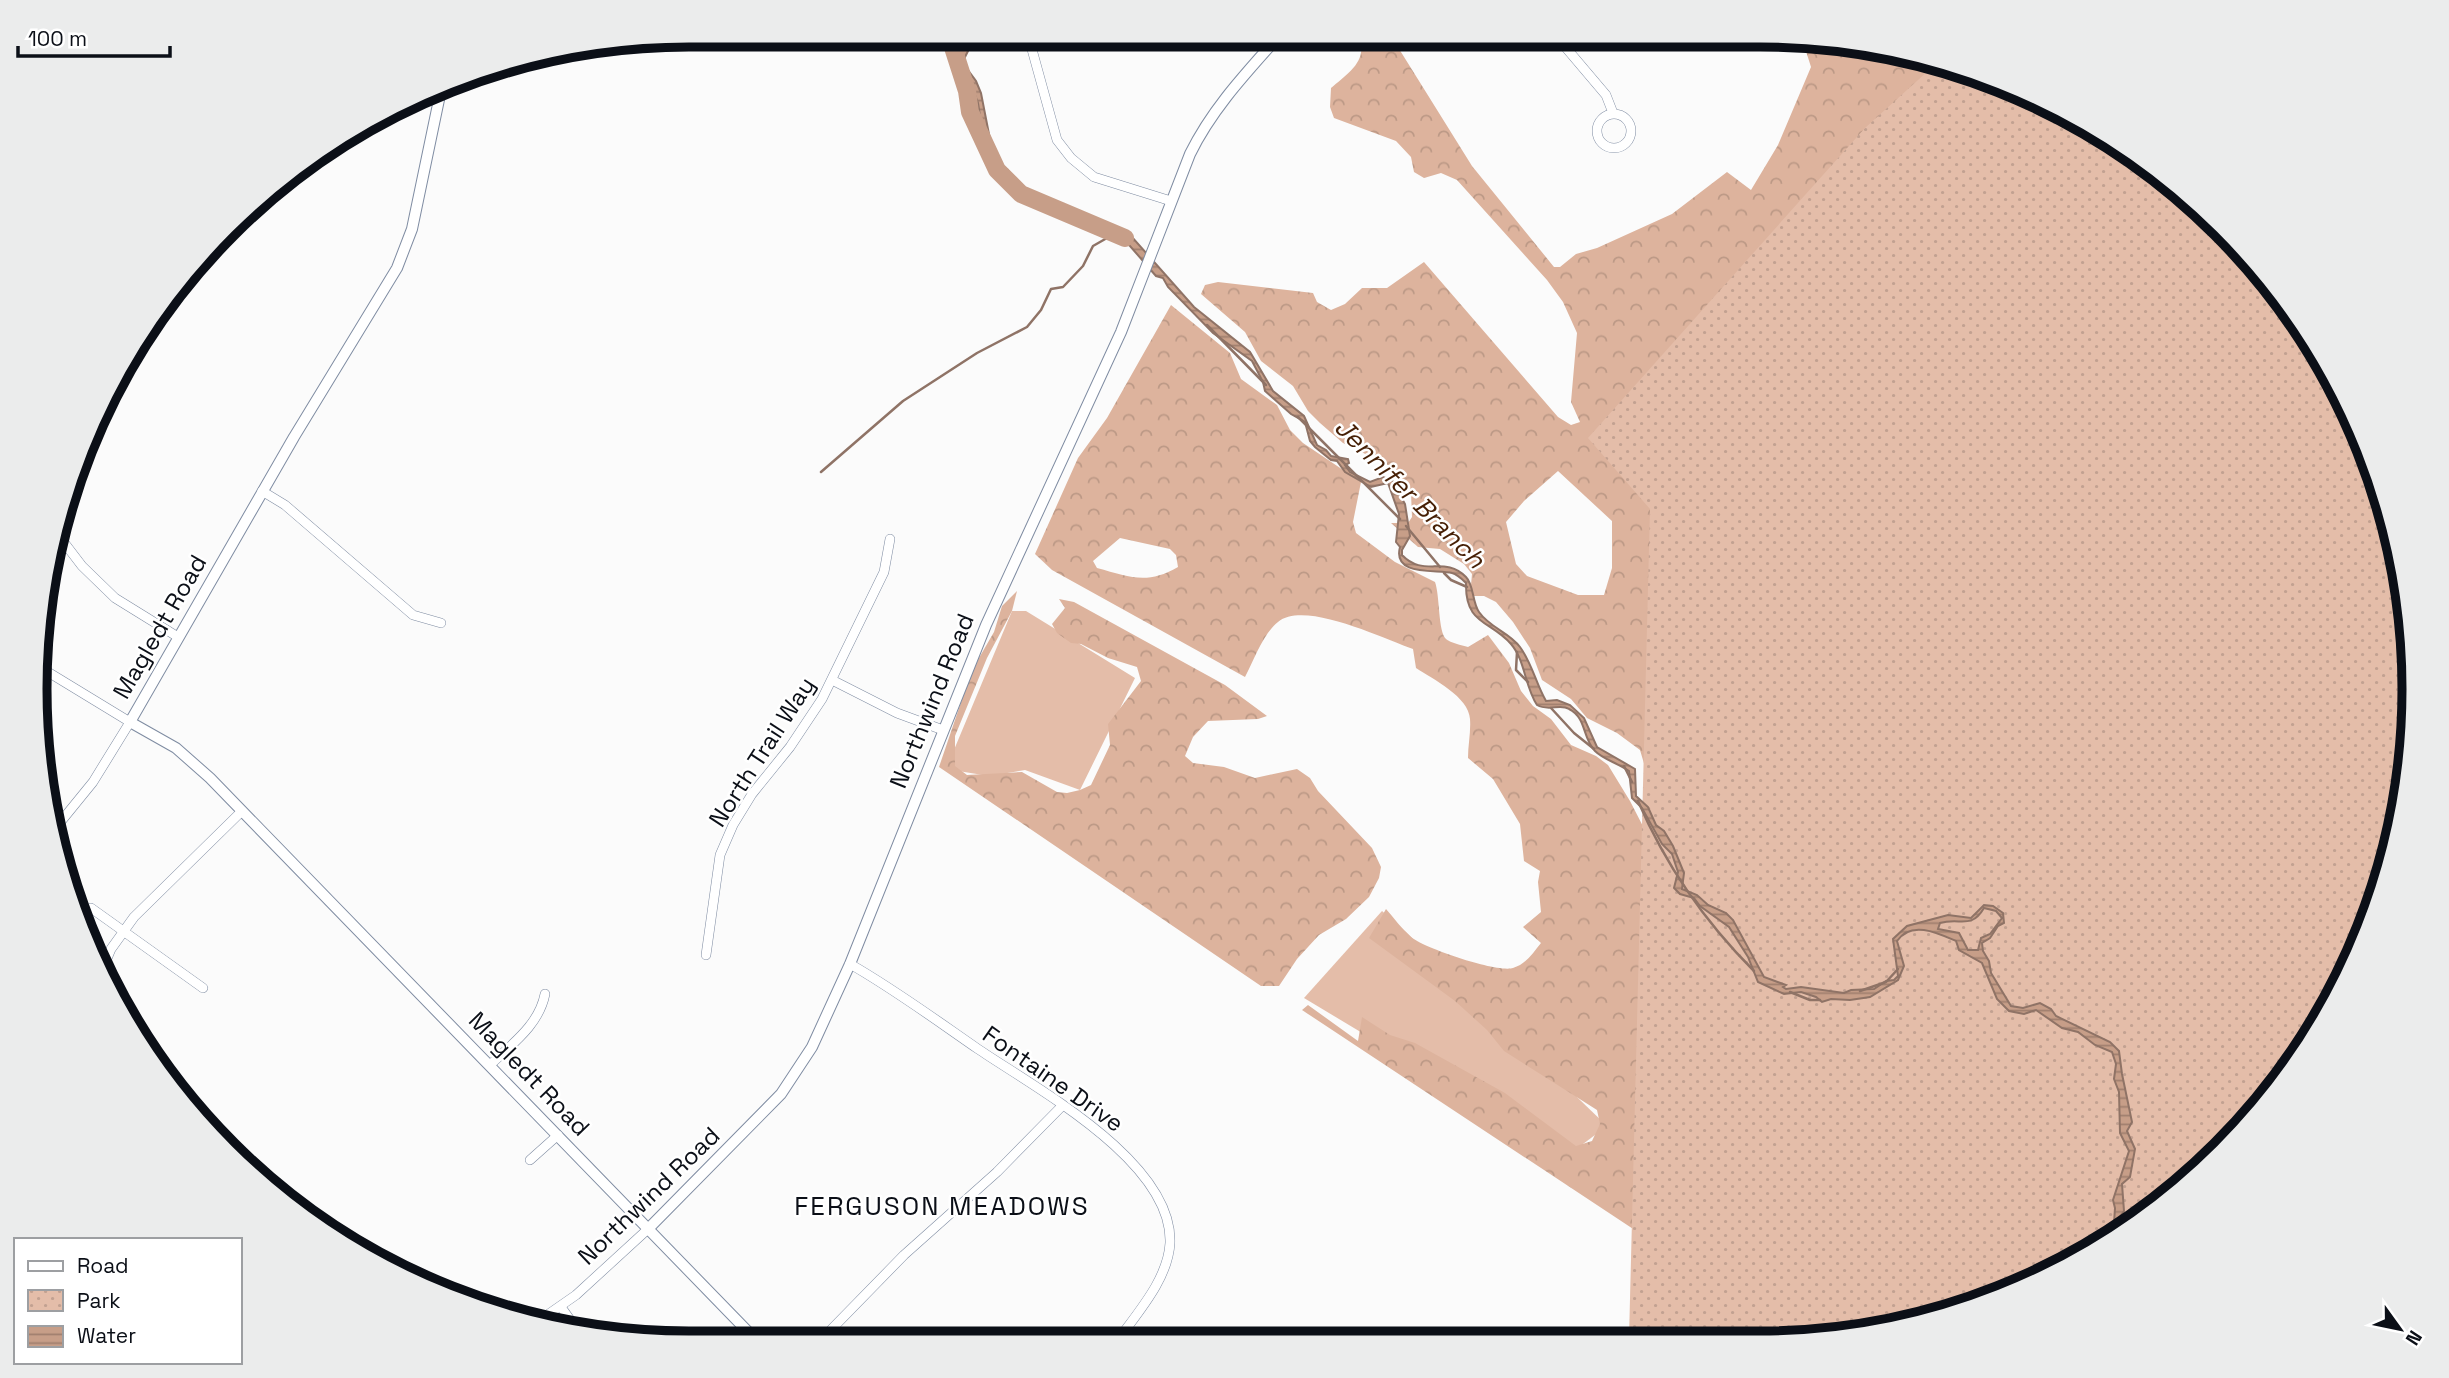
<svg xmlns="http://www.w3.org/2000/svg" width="2449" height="1378" font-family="'Space Grotesk',sans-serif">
	<defs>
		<pattern id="forest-crowns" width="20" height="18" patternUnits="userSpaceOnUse" patternTransform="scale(1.75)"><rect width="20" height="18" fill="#ddb39d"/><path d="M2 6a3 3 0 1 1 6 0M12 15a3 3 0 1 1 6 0" fill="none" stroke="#bc9986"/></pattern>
		<pattern id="park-dots" width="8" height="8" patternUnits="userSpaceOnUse" patternTransform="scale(1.75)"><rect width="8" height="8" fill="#e4bda9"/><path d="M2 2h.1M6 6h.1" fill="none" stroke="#c2a191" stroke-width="1.8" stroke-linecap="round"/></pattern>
		<pattern id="water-rules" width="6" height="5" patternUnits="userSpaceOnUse" patternTransform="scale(1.75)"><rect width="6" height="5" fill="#c79e88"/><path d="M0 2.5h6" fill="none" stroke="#a07f6e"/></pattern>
	</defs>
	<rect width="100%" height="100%" fill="#fbfbfb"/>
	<!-- grass -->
	<g fill="#e4bda9">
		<polygon points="1012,611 1026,611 1135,678 1080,790 1025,770 989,776 946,769"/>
		<polygon points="1382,911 1405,931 1607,1126 1567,1156 1304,998"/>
	</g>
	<!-- forest -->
	<g fill="url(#forest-crowns)" fill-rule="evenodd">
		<path d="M1358 36H1391L1472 166 1554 267H1560L1576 254 1597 248 1672 214 1727 172 1751 190 1778 145 1811 67 1805 48 1812 38 1930 57 1968 73 2279 291 2347 400 2392 520 2397 554 2388 543 2408 775 2379 900 2326 1016 2223 1151 1651 787 1640 750 1617 733 1587 718 1571 699 1542 680 1530 648 1513 622 1496 602 1484 596H1470L1472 574 1464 564 1440 549 1418 547 1391 523H1408L1412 517 1411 493 1396 469 1343 443 1320 423 1308 411 1293 386 1261 361 1245 332 1201 294 1205 285 1218 282 1313 293 1317 302 1331 310 1345 304 1362 288H1387L1424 262 1558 417 1571 425 1580 422 1571 402 1577 333 1563 302 1547 280 1457 180 1441 173 1424 178 1414 172 1411 157 1396 141 1334 118 1330 107 1331 88C1347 74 1370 60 1358 36ZM1558 471 1612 521V568L1604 595H1578L1527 576 1516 564 1506 522 1524 501Z"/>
		<path d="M1171 305 1230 353 1241 379 1277 405 1290 430 1303 443 1361 482 1353 522 1356 533 1395 562 1435 582C1440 596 1438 632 1446 639 1451 643 1461 645 1468 647L1488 635 1509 663 1521 691 1533 706 1551 719 1571 745 1596 756 1608 765 1630 801 1668 875 1971 1308 1845 1337 1798 1338 1302 1010 1308 1005 1358 1041 1362 1017 1390 1035 1415 1043 1505 1093 1576 1146 1592 1141 1600 1124 1597 1110 1504 1051 1487 1030 1455 1001 1369 938 1386 909C1394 918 1402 929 1411 937 1424 948 1497 973 1513 968 1526 964 1533 953 1541 943L1523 927 1541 912 1538 882 1540 871 1524 861 1520 824 1493 779 1468 758C1468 745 1471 732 1470 719 1469 697 1433 679 1416 668L1413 649C1383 639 1305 600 1278 622 1263 634 1254 660 1245 677L1052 570 1035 554 1078 458 1107 418ZM1120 538 1170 549 1176 555 1178 567C1147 585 1130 577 1097 568L1093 561Z"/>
		<polygon points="1017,591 1012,611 987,658 955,736 955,766 967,775 1022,772 1057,792 1067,793 1080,790 1091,785 1110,745 1108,724 1141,681 1137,667 1108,658 1081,644 1071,643 1057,633 1052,624 1065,608 1059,599 1074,602 1225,685 1267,716 1258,719 1208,721 1193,737 1185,756 1193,763 1224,767 1255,778 1297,769 1310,778 1318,791 1372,848 1381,867 1379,878 1369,897 1346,919 1319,935 1297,959 1279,986 1261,986 939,767 972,670 994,632 1002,606"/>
	</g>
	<!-- park -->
	<polygon fill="url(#park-dots)" points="1939,61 2087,123 2192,198 2279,291 2347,400 2392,520 2413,647 2408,775 2379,900 2326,1016 2223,1151 2123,1233 1971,1308 1845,1337 1629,1338 1650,509 1588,438 1865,128"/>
	<!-- water -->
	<path fill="url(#water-rules)" stroke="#8f7366" stroke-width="2" fill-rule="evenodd" d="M958 35H965L968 51 964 59 965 66 976 81 981 93 994 160 1008 170 1025 198 1043 203 1065 206 1132 237 1194 307 1250 352 1273 391 1304 416 1317 445 1326 450 1331 456 1348 459 1349 463 1345 465 1350 472 1370 482 1383 477 1392 480 1405 504 1410 536 1402 550V555C1424 578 1444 555 1466 577 1474 585 1472 602 1479 612 1490 628 1509 632 1520 647 1532 663 1536 684 1546 701L1557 700 1570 705 1584 718 1597 747 1635 769 1636 796 1648 807 1656 825 1664 831 1673 846 1684 873 1682 889 1697 895 1708 905 1726 913 1733 920 1764 977 1786 985 1783 987 1786 989 1801 987 1844 993 1851 990 1874 989 1886 981 1894 980 1898 976 1893 939 1907 926 1948 915 1971 918 1984 905 1993 906 2003 913 2004 923 1998 926 1990 938 1982 943 1983 951 1989 961 1991 973 2011 1006 2023 1008 2040 1003 2051 1009 2056 1016 2110 1042 2119 1051 2122 1074 2132 1122 2127 1131 2135 1149 2130 1177 2122 1184 2124 1211 2119 1218 2120 1234 2113 1238 2115 1208 2113 1200 2129 1151 2120 1133 2119 1092 2114 1079 2116 1064 2112 1052 2095 1045 2078 1032 2062 1028 2036 1010 2024 1014 2009 1011 1997 999 1982 963 1959 950 1956 941C1938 933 1911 920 1897 941L1904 966 1898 980 1870 997 1850 1000 1831 999 1822 1002 1816 997 1801 992 1784 994 1758 982 1748 957 1729 927 1700 906 1694 898 1680 894 1674 888 1678 872 1672 854 1662 844 1642 808 1632 798 1629 771C1618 763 1604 760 1595 751 1582 738 1587 718 1569 709 1560 703 1549 712 1537 705 1525 687 1525 660 1511 644 1490 620 1465 625 1466 583 1462 579 1457 574 1452 573 1437 569 1392 577 1400 547L1396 542 1399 514 1388 483 1371 487 1345 472 1337 461 1331 460 1315 447 1310 441 1305 422 1291 414 1265 391 1263 382 1252 361 1213 333 1168 287 1163 278 1156 276 1130 246 1103 227 1066 209 1044 208 1023 200 1009 189 992 162 984 142 978 103 975 95 967 84 959 64ZM1984 908 1996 911 2002 918 1990 934 1981 938 1978 950H1968L1959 933 1938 929 1940 923C1960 917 1971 930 1984 908Z"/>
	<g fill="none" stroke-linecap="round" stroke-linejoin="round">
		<!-- stream -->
		<g stroke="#8f7366" stroke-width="2.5">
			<polyline points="1207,325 1266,385"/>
			<polyline points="1298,417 1400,519"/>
			<polyline points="821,472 903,401 977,353 1027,327 1041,310 1051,289 1063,287 1083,266 1093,246 1114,234"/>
			<polyline points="1406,526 1440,567"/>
			<polyline points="1444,573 1451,580 1467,587"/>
			<polyline points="1517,652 1516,670 1528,682"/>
			<polyline points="1551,708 1574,733 1594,749"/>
			<polyline points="1624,766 1632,782"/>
			<path d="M1638 801C1665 864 1706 923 1754 971"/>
			<polyline points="1860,991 1886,982 1898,969"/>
			<polyline points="1790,992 1810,1000 1820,1000"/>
		</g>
		<!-- river -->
		<polyline stroke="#c79e88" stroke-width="18" points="949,35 967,91 970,112 997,170 1021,194 1125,238"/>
		<!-- minor casing -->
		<g stroke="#7f8ca2" stroke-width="10">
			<g id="minor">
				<polyline points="1028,35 1057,140 1071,158 1094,177 1171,201"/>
				<polyline points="1556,36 1606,95 1613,113"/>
				<circle cx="1614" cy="131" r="17"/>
				<polyline points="262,491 285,505 413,615 441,623"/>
				<polyline points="56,532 82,566 115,598 178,637"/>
				<polyline points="43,669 130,722 93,782 58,825"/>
				<polyline points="832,680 897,713 943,730"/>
				<polyline points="91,908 203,988"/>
				<polyline points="706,955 720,855 733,825 752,794 790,747 822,699 884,572 890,539"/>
				<path d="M850 964C894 989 936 1020 978 1049 1037 1089 1173 1162 1170 1243 1168 1279 1138 1312 1118 1340"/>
				<polyline points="103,968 111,949 134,917 242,811"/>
				<path d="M490 1065C512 1044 539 1025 545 994"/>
				<polyline points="530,1160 558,1135"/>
				<polyline points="367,1258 377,1262"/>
				<polyline points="561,1307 576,1328"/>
				<polyline points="540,1320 576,1295 648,1229"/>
				<polyline points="820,1341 904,1255 997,1172 1062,1106"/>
			</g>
		</g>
		<!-- tertiary casing -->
		<g stroke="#7f8ca2" stroke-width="12">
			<g id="tertiary">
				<polyline points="441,90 412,229 397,268 294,437 130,722 176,748 210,778 757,1341"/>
				<path d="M648 1229 781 1094 812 1047 850 964 986 625 1121 332 1190 154C1212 109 1246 73 1279 36"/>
			</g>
		</g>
		<!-- minor -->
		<use href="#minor" stroke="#fff" stroke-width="9"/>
		<!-- tertiary -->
		<use href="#tertiary" stroke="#fff" stroke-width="10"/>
	</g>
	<g text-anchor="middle" stroke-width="5" stroke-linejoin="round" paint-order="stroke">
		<!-- street labels -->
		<g font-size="24" fill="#0b0f17" stroke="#fff">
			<text transform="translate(160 627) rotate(-60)" y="8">Magledt Road</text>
			<text transform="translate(932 701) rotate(-68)" y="8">Northwind Road</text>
			<text transform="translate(762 752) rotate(-57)" y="8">North Trail Way</text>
			<text transform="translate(529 1074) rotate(46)" y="8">Magledt Road</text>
			<text transform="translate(1053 1079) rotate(35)" y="8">Fontaine Drive</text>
			<text transform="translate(649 1196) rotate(-44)" y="8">Northwind Road</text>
		</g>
		<!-- water labels -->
		<g font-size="26" font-style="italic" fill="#461f05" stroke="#fff">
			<text transform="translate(1410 493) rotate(45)" y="9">Jennifer Branch</text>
		</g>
		<!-- neighbourhood labels -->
		<g font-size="26" letter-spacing="2" fill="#0b0f17" stroke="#fff">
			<text x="942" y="1215">FERGUSON MEADOWS</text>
		</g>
	</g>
	<!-- crop -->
	<path d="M0 0H2449V1378H0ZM689 47H1760A642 642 0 0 1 2402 689V689A642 642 0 0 1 1760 1331H689A642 642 0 0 1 47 689V689A642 642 0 0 1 689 47Z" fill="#ebecec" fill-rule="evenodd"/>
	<path fill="none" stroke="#0b0f17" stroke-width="9" d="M689 47H1760A642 642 0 0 1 2402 689V689A642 642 0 0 1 1760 1331H689A642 642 0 0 1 47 689V689A642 642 0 0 1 689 47Z"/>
	<!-- legend -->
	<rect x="14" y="1238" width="228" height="126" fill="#ffffff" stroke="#9d9fa2" stroke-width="2"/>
	<rect x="28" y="1261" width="35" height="10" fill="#ffffff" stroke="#9d9fa2" stroke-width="2"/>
	<text x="77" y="1273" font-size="21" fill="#0b0f17">Road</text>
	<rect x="28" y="1290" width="35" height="21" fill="url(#park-dots)" stroke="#9d9fa2" stroke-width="2"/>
	<text x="77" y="1308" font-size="21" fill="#0b0f17">Park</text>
	<rect x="28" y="1326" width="35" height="21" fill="url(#water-rules)" stroke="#9d9fa2" stroke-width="2"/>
	<text x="77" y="1343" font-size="21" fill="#0b0f17">Water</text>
	<!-- north arrow -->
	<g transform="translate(2400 1329) rotate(123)" stroke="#ffffff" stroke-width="5" paint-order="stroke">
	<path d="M0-5L12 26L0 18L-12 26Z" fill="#0b0f17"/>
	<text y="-10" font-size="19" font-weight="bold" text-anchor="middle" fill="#0b0f17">N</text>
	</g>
	<!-- scale -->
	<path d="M18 46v10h152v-10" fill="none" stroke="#0b0f17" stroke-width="3.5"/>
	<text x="28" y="46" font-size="21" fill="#0b0f17" stroke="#ffffff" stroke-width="5" paint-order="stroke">100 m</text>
</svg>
